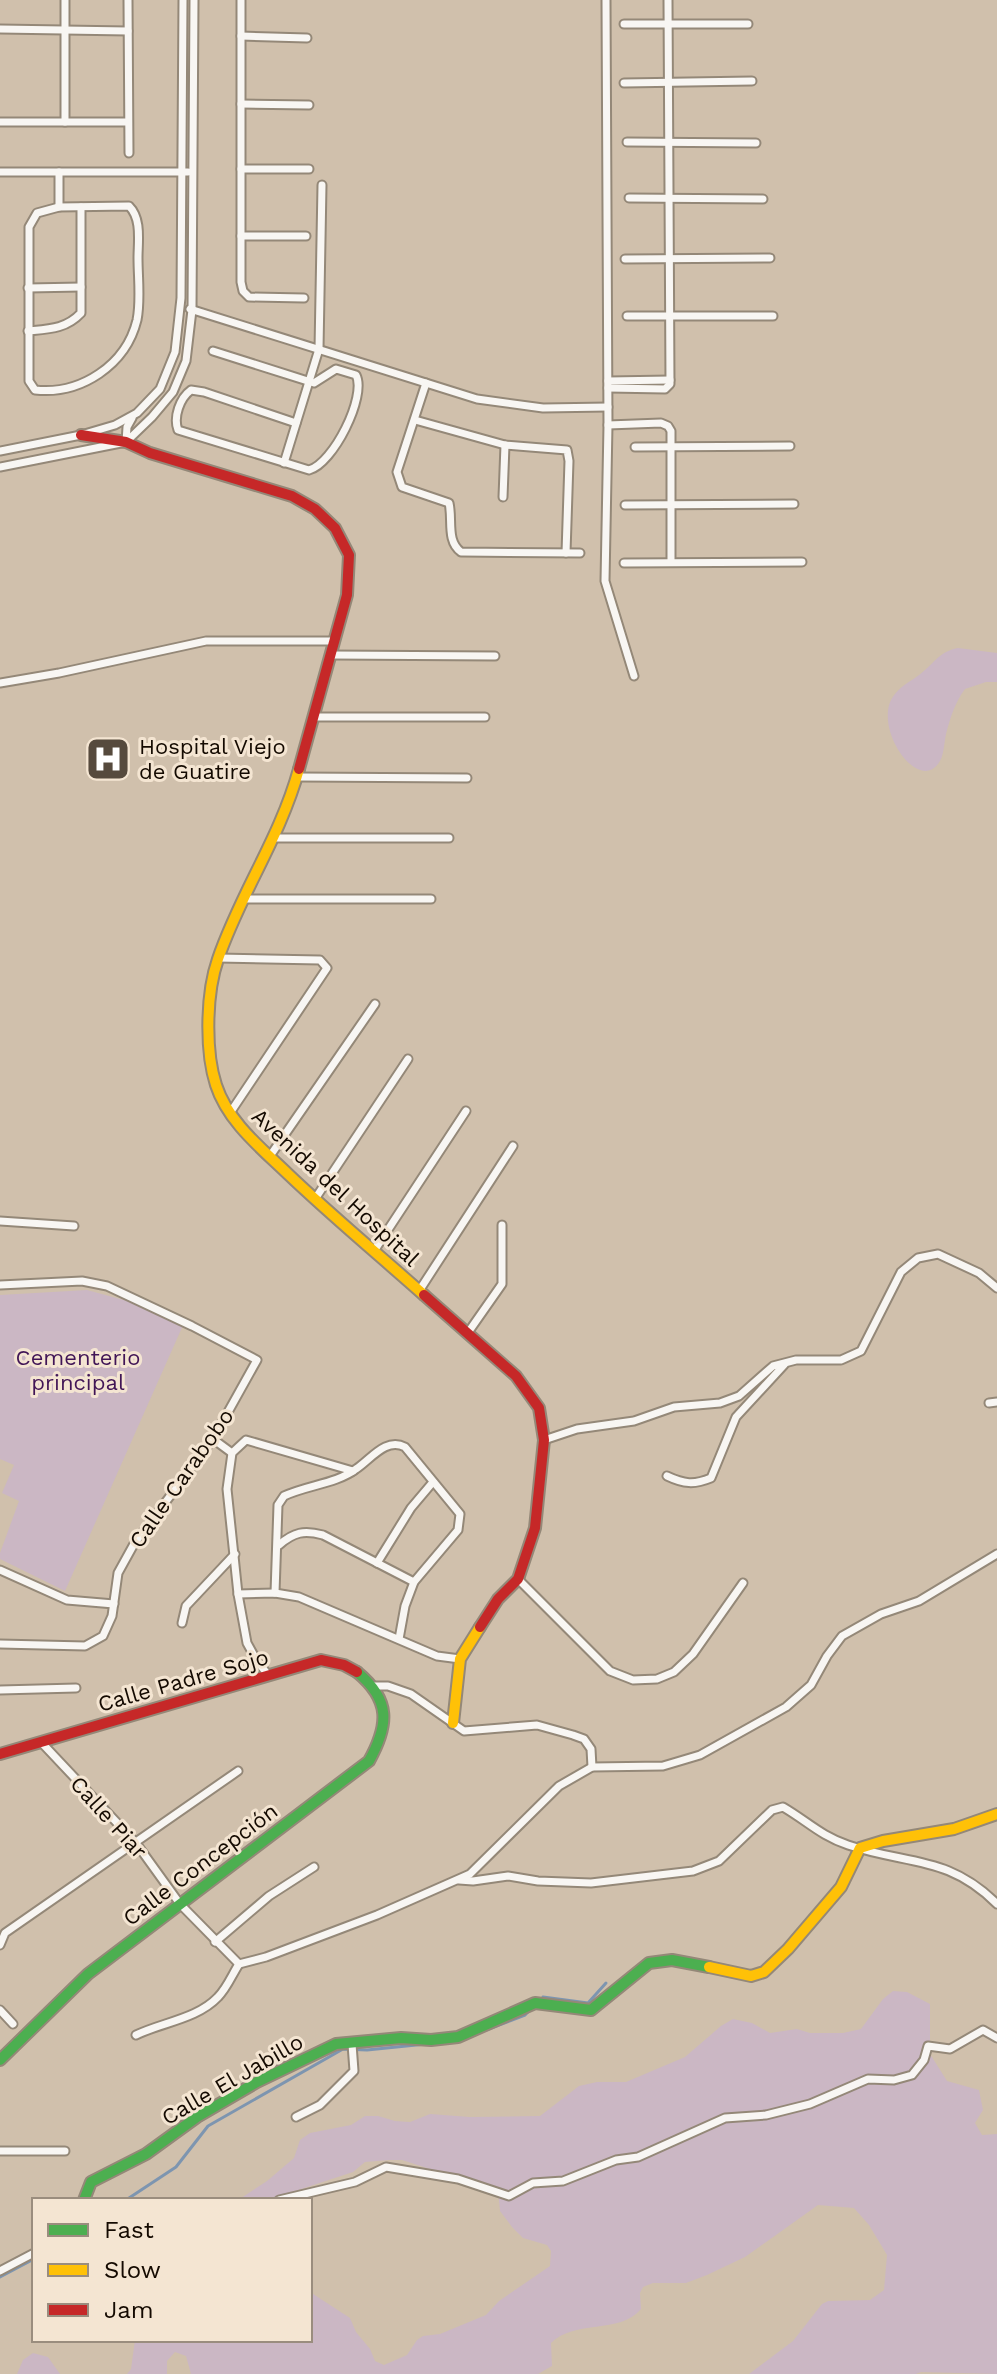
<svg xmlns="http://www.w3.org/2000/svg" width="997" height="2374" font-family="'Work Sans',sans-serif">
	<rect width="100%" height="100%" fill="#d0c0ac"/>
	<!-- green -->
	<g fill="#cbb7c4">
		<path d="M958 648 997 653V682H986L965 689C955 702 950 719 946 734 944 743 944 757 938 764 916 793 870 723 895 694 901 686 911 681 919 675 934 664 938 652 958 648Z"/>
		<polygon points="87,1290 131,1302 184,1323 65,1591 0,1559 0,1553 19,1501 2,1493 14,1465 0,1459 0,1295"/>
		<path d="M893 1991 907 1992 930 2004V2054L947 2081 979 2090 983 2110 975 2123 982 2135 997 2134V2374L921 2372 916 2374H749L793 2341 822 2304 828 2301 870 2300 884 2290 887 2255 869 2225 854 2208 818 2205 745 2257 707 2275 686 2283H653L643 2287 640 2293 641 2309C619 2335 575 2319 551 2343L552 2366 538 2374H191L186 2356 175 2352 167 2361V2374H127L131 2369 135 2340H310V2292L350 2318 356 2332 370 2349 375 2361 384 2365 407 2355 417 2340 423 2336 440 2334 486 2315 499 2301 550 2266 551 2251 547 2245 523 2238 512 2227 500 2211 498 2191 402 2160H389L365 2162 353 2172 268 2200H238L267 2181 294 2158 300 2140 310 2133 351 2125 365 2116H378L395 2121 410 2122 430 2114 470 2117 540 2116 579 2086 597 2082H626L685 2057 721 2026 733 2019 752 2023 770 2033 797 2029 810 2033H843L861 2029 883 1999Z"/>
		<polygon points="33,2353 48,2357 60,2374 17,2374 23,2360"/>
	</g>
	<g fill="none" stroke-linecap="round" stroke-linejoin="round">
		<!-- stream -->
		<g stroke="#7d95b0" stroke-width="3">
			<polyline points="543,1997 588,2003 606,1983"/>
			<polyline points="486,2030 525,2015 530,2010"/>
			<polyline points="437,2044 457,2041"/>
			<polyline points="126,2200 176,2167 208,2126 343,2049 367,2050 426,2044"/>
			<polyline points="0,2277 34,2259"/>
		</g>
		<!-- street casing -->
		<g stroke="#948878" stroke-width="11">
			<g id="street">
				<polyline points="65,0 65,122"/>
				<polyline points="128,0 129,153"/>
				<polyline points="241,0 241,282 243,291 249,297 304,298"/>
				<polyline points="606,0 608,425 605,581 634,676"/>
				<polyline points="624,24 748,24"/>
				<polyline points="0,29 128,31"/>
				<polyline points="241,36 307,38"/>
				<polyline points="624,83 752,81"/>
				<polyline points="241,104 309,105"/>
				<polyline points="0,122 128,122"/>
				<polyline points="627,142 756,143"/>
				<polyline points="241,169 309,169"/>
				<polyline points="0,172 188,172"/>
				<polyline points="59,172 59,207"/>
				<polyline points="629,198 763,199"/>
				<path d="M129 206C142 219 138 241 138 258 138 278 141 301 137 320 126 365 81 395 35 390L29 381V227L37 213 59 207Z"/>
				<polyline points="241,236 306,236"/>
				<polyline points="625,259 770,258"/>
				<polyline points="28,288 81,287"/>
				<polyline points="190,309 477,399 543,408 608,407"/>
				<polyline points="627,316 773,316"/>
				<path d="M28 331C49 329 66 329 81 313V207"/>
				<path d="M213 351 314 383 336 369 356 375C367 396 333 464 309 470L178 430C173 417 180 398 191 390L204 392 296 423"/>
				<polyline points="608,381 670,380"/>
				<path d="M426 383 397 472 402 487 449 503C453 520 446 541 461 552L580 553"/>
				<polyline points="608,388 665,389 670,384 668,0"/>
				<polyline points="415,420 505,445 567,450 569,461 566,553"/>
				<polyline points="608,425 661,423 668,426 671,431 671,562"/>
				<polyline points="126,442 127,427 132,418"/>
				<polyline points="635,447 790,446"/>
				<polyline points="0,451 81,435 115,425 137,413 160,389 175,352 181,298 183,0"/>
				<polyline points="284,463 319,349 322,185"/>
				<polyline points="0,467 126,442 152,417 173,392 186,361 192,310 194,0"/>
				<polyline points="503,497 505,445"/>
				<polyline points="625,505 794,504"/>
				<polyline points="624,563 802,562"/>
				<polyline points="331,655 495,656"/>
				<polyline points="0,683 59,673 206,641 334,641"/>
				<polyline points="314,717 485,717"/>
				<polyline points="298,777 467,778"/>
				<polyline points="274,838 449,838"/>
				<polyline points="246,899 431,899"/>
				<polyline points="218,958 320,960 327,968 230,1113"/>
				<polyline points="270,1156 375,1004"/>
				<polyline points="315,1199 408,1059"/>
				<polyline points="0,1221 74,1226"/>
				<polyline points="374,1251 466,1111"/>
				<polyline points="0,1285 82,1281 107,1286 192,1326 257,1360 213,1439 134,1544 118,1573 112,1616 103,1636 85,1646 0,1644"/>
				<polyline points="419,1291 513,1146"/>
				<polyline points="467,1334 502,1284 502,1225"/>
				<polyline points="989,1403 997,1402"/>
				<polyline points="213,1439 232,1453"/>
				<polyline points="544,1440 577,1429 634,1421 674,1407 720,1403 739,1396 773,1366 796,1360 841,1360 861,1351 901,1272 918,1258 938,1254 979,1273 997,1288"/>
				<path d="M667 1476C684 1484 694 1485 711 1478L736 1417 784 1365"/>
				<path d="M279 1545C294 1532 304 1530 323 1535L414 1582"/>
				<polyline points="377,1563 411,1508 433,1482"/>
				<polyline points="0,1570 67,1600 114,1604"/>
				<polyline points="518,1579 610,1671 633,1680 657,1679 674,1672 693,1654 743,1583"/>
				<path d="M275 1593 278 1505 284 1496C307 1485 336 1484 356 1469 371 1459 386 1437 405 1447L460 1514 458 1530 414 1582 405 1606 399 1639"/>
				<polyline points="238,1594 275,1593 299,1597 437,1656 460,1659"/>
				<polyline points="182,1623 186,1606 235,1554"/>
				<polyline points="269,1676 257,1661 247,1643 238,1594 227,1489 232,1453 246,1440 353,1471"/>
				<polyline points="372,1686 388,1686 411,1694 464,1731 537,1725 573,1735 584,1739 591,1749 592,1767"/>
				<polyline points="0,1690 76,1688"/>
				<polyline points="41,1742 136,1843 180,1904 239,1964"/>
				<path d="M459 1880 473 1881 508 1876 538 1881 591 1883 693 1871 719 1861 772 1810 783 1807C807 1821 821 1836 848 1845 907 1865 948 1855 997 1904"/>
				<polyline points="215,1942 269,1896 314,1867"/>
				<polyline points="0,1945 5,1933 238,1771"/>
				<polyline points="239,1964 266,1957 377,1915 470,1874 559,1786 592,1767 663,1766 700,1755 786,1707 811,1685 827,1656 842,1636 881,1614 919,1601 997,1554"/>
				<polyline points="0,2010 13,2024"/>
				<path d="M136 2035C163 2022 197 2019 218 1997 227 1988 232 1975 239 1964"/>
				<polyline points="296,2117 320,2105 354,2071 352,2044"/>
				<polyline points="0,2151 65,2151"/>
				<polyline points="279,2200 355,2182 386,2167 458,2179 509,2196 533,2183 563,2181 616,2160 638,2157 725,2118 766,2115 810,2104 868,2079 894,2080 912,2075 924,2060 928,2046 950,2049 983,2030 997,2038"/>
				<polyline points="0,2271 34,2253"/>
			</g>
		</g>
		<!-- fast casing -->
		<g stroke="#948878" stroke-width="14">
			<g id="fast">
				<path d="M0 2060 88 1974 369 1761C389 1725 391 1700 357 1672"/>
				<polyline points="84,2200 91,2182 146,2154 197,2117 257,2082 336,2044 401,2038 431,2040 458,2037 535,2003 591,2010 649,1963 672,1960 709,1967"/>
			</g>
		</g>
		<!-- slow casing -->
		<g stroke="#948878" stroke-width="14">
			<g id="slow">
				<path d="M299 769C280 838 240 894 218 959 206 993 205 1051 216 1085 228 1122 261 1148 288 1174 332 1216 379 1255 424 1295"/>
				<polyline points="453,1723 460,1659 480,1627"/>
				<polyline points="709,1967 751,1976 764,1972 788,1949 841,1887 860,1848 883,1841 954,1829 997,1814"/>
			</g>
		</g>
		<!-- jam casing -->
		<g stroke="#948878" stroke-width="14">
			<g id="jam">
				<polyline points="81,435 126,442 150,453 292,496 315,509 335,528 349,555 347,595 299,769"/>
				<polyline points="424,1295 516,1376 539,1408 544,1440 535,1528 518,1579 498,1599 480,1627"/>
				<polyline points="0,1754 321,1660 344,1665 357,1672"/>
			</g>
		</g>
		<!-- street -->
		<use href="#street" stroke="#f8f6f3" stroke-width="7"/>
		<!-- fast -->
		<use href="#fast" stroke="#4caf50" stroke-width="10"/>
		<!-- slow -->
		<use href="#slow" stroke="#ffc107" stroke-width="10"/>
		<!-- jam -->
		<use href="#jam" stroke="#c62828" stroke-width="10"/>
	</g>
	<!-- icons -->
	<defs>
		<g id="hospital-square" transform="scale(2.3)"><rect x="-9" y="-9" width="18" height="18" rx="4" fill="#564a3d" stroke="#f4e5d2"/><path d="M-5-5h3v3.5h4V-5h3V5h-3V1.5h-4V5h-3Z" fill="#fff"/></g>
	</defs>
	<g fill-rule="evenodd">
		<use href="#hospital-square" x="108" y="759"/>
	</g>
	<g text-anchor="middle" stroke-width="6" stroke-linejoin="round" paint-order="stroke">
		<!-- poi labels -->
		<g font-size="22" fill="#140a01" stroke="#f4e5d2" text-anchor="start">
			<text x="139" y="754">Hospital Viejo<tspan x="139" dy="25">de Guatire</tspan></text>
		</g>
		<!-- street labels -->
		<g font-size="22" fill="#140a01" stroke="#f4e5d2">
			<text transform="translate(336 1187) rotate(43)" y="8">Avenida del Hospital</text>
			<text transform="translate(181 1478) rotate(-55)" y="8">Calle Carabobo</text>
			<text transform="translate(183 1680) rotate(-16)" y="8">Calle Padre Sojo</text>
			<text transform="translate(109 1817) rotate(48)" y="8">Calle Piar</text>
			<text transform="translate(200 1864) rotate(-37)" y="8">Calle Concepción</text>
			<text transform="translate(232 2079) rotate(-30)" y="8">Calle El Jabillo</text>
		</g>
		<!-- park labels -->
		<g font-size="22" fill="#411556" stroke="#f4e5d2">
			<text x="78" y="1365">Cementerio<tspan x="78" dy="25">principal</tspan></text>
		</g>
	</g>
	<!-- legend -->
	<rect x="32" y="2198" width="280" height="144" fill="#f4e5d2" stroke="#9a8d7e" stroke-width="2"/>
	<rect x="48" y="2224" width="40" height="12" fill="#4caf50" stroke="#9a8d7e" stroke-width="2"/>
	<text x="104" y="2238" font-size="24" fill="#140a01">Fast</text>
	<rect x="48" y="2264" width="40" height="12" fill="#ffc107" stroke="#9a8d7e" stroke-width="2"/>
	<text x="104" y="2278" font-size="24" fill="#140a01">Slow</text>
	<rect x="48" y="2304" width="40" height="12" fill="#c62828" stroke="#9a8d7e" stroke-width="2"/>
	<text x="104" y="2318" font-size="24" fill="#140a01">Jam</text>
</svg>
